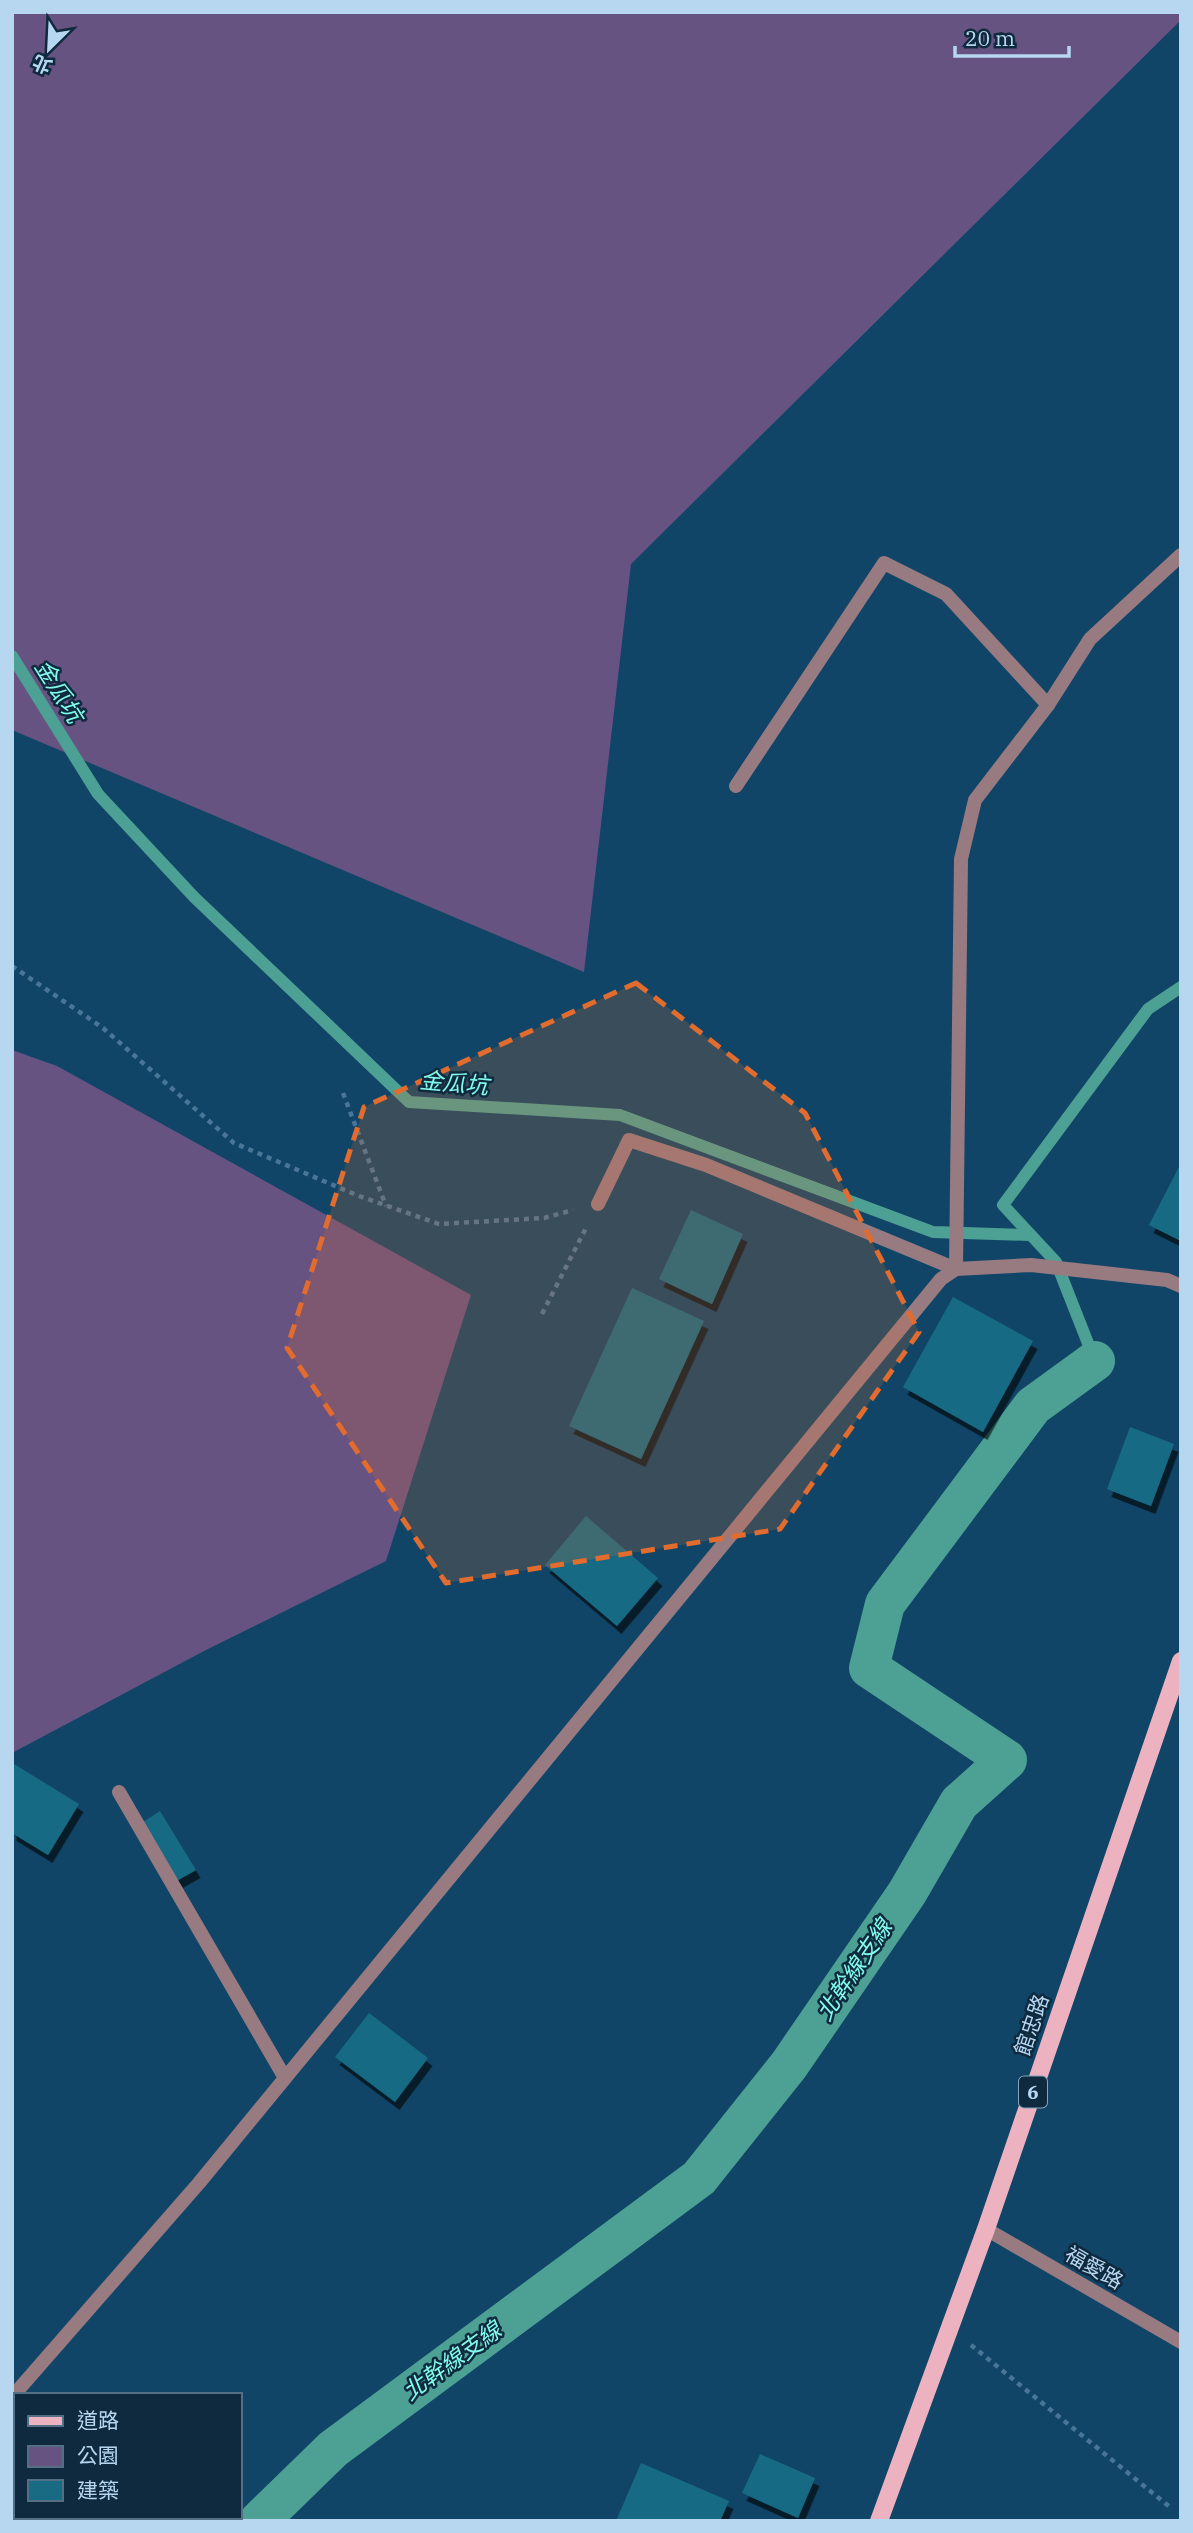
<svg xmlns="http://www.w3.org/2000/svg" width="1193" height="2533" font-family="'IBM Plex Serif','Noto Sans TC',serif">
	<defs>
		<filter id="shadow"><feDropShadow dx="4.5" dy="8" stdDeviation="0" flood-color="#0009"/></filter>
	</defs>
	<rect width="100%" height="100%" fill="#114567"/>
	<!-- green -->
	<g fill="#665381">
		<polygon points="12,12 1181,12 1181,20 631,564 584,972 12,730"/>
		<polygon points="12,1050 57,1066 471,1295 386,1561 204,1651 12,1753"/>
	</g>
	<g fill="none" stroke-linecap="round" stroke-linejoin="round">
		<!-- stream -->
		<g stroke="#4da094" stroke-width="12">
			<polyline points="12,656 98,794 194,897 409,1102 620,1115 933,1232 1030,1235"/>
			<polyline points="1095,1361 1056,1262 1003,1205 1148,1009 1181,987"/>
		</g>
		<!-- canal -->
		<polyline stroke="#4da094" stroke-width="40" points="259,2521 333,2449 699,2178 789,2065 907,1893 959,1803 1007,1760 869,1668 885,1604 1033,1406 1095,1361"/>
	</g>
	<!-- building -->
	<g fill="#196b83" filter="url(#shadow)">
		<polygon points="1181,1163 1181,1241 1149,1225"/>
		<polygon points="691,1210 743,1234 712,1304 659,1279"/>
		<polygon points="632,1288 704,1321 641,1459 569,1426"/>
		<polygon points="953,1297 1033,1341 983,1432 903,1387"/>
		<polygon points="1130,1427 1174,1444 1151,1506 1107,1489"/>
		<polygon points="586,1516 658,1578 617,1626 545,1565"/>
		<polygon points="14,1764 79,1804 48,1855 12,1833"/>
		<polygon points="160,1811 196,1870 173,1883 137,1826"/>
		<polygon points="369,2013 428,2058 395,2102 335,2057"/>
		<polygon points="760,2454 815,2478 798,2518 742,2493"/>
		<polygon points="641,2463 729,2501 720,2521 616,2521"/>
	</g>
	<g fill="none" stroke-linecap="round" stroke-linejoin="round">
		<!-- path -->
		<g stroke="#497696" stroke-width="4.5" stroke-dasharray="5 5" stroke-linecap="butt">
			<polyline points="12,966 103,1028 234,1143 359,1196 439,1224 544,1218 573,1210"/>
			<polyline points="343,1093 386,1206"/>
			<polyline points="542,1314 587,1226"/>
			<polyline points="971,2345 1171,2508"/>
		</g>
		<!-- service -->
		<g stroke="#987a81" stroke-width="14">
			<polyline points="736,786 884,563 946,594 1048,705"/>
			<polyline points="598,1204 629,1140 706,1165 956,1269 1031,1265 1167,1280 1181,1286"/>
			<polyline points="119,1792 285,2078"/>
			<polyline points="12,2397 199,2183 941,1279 956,1269 961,859 975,800 1048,705 1090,639 1181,555"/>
		</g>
		<!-- minor -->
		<polyline stroke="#987a81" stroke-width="14" points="986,2229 1181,2342"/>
		<!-- primary -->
		<polyline stroke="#edb2c0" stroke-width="18" points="879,2521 986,2229 1181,1661"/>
	</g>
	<!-- marked area -->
	<path fill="#e16c2e" fill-opacity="0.2" stroke="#e16c2e" stroke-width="5" stroke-dasharray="14 9" stroke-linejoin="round" d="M636 983 805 1113 919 1332 780 1529 446 1583 287 1348 364 1107Z"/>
	<g text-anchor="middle" stroke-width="5" stroke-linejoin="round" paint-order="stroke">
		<!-- shield labels -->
		<rect fill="#0f2a3e" stroke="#85a3bb" stroke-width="2" x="1019" y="2076.5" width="28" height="31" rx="5"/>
		<g font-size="19" font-weight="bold" fill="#b7d7f1">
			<text x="1033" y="2099">6</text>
		</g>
		<!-- street labels -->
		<g font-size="21" fill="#b7d7f1" stroke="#0f2a3e">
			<text transform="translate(1032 2025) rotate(-71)" y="7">館忠路</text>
			<text transform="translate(1094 2268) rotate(30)" y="7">福愛路</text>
		</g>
		<!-- water labels -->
		<g font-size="23" font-style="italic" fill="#82fcea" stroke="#0f2a3e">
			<text transform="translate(59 691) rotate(58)" y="8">金瓜坑</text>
			<text transform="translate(454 1083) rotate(5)" y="8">金瓜坑</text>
			<text transform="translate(854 1970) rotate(-56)" y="8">北幹線支線</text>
			<text transform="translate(452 2361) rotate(-36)" y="8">北幹線支線</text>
		</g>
	</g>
	<!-- border -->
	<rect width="1193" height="2533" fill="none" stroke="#b7d7f1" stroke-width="28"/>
	<!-- legend -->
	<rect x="14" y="2393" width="228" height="126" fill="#0f2a3e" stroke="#526f86" stroke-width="2"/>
	<rect x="28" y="2416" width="35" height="10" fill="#edb2c0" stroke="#526f86" stroke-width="2"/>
	<text x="77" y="2428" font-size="21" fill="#b7d7f1">道路</text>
	<rect x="28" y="2446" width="35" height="21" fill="#665381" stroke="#526f86" stroke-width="2"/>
	<text x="77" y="2463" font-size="21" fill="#b7d7f1">公園</text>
	<rect x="28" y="2480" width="35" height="21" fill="#196b83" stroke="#526f86" stroke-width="2"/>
	<text x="77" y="2498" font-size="21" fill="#b7d7f1">建築</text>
	<!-- north arrow -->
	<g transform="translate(49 49) rotate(204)" stroke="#0f2a3e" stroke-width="5" paint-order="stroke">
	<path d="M0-5L12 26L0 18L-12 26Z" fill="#b7d7f1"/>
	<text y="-10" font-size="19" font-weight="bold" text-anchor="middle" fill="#b7d7f1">北</text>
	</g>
	<!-- scale -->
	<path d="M955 46v10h114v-10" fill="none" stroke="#b7d7f1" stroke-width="3.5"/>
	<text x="965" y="46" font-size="21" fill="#b7d7f1" stroke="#0f2a3e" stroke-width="5" paint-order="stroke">20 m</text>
</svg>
